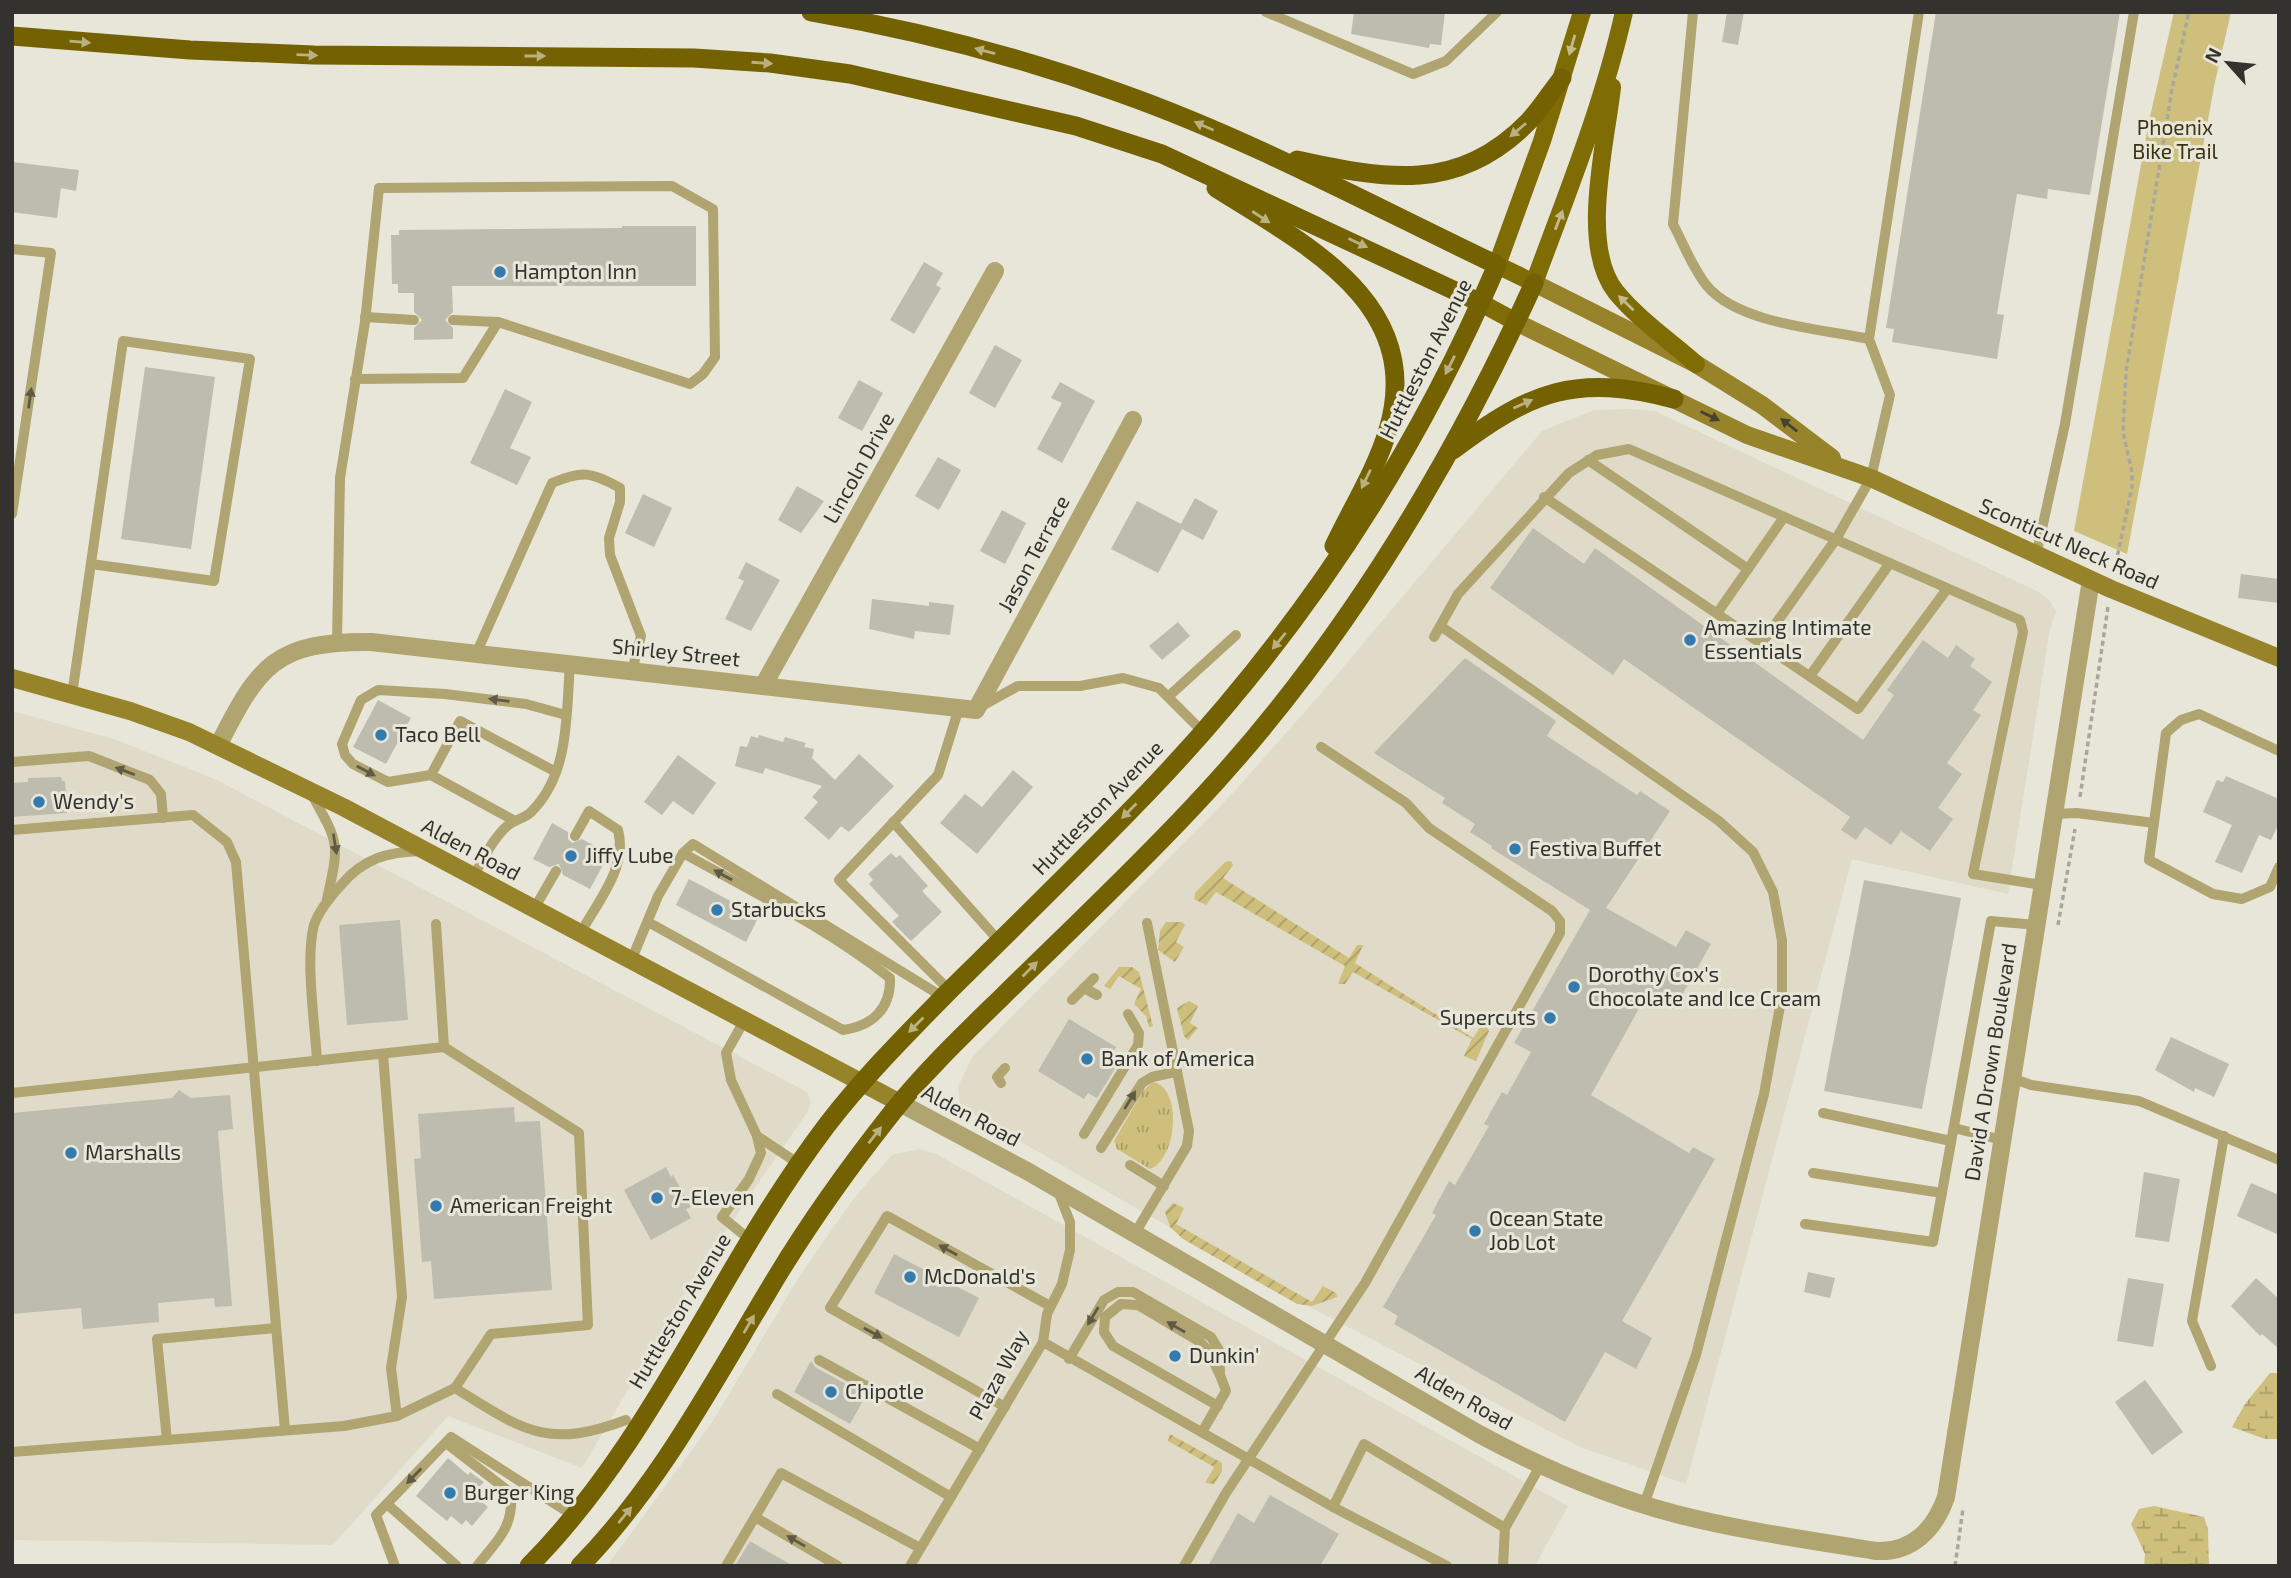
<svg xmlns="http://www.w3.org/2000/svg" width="2291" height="1578" font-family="'Exo 2',sans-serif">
	<defs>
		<pattern id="grass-tufts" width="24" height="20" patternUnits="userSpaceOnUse" patternTransform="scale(1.75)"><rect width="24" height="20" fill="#cfbf7d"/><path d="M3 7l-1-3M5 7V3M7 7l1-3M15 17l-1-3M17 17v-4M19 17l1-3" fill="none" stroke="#a99c67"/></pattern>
		<pattern id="wetland-marsh" width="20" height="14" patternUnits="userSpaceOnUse" patternTransform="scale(1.75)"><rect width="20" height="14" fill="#cfbf7d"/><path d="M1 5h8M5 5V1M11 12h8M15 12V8" fill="none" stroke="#a99c67"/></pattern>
		<pattern id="garden-furrows" width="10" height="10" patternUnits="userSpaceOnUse" patternTransform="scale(1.75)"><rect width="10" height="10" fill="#cfbf7d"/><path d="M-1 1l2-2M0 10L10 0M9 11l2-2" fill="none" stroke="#a99c67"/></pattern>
	</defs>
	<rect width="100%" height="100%" fill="#e8e6d9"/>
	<!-- built -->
	<g fill="#e0dbc8">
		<polygon points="1628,409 1655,411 2039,592 2050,601 2056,612 2050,629 2008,894 1852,859 1686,1484 1580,1447 1296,1300 971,1113 960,1105 958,1087 972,1057 1234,792 1330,683 1542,431 1594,410"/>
		<polygon points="12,711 114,739 215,779 807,1092 811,1102 808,1111 696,1274 582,1468 448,1416 333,1545 12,1540"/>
		<polygon points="919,1149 936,1154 1568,1506 1535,1566 607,1566 713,1421 799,1277 854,1198 892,1155"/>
	</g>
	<!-- grass -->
	<path fill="url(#grass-tufts)" d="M1153 1082C1183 1088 1177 1159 1150 1169L1117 1149 1114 1141 1143 1091Z"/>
	<!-- wetland -->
	<g fill="url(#wetland-marsh)">
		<polygon points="2270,1373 2279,1373 2279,1439 2265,1439 2232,1427 2245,1404"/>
		<polygon points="2154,1506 2204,1517 2208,1529 2209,1566 2144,1566 2145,1554 2131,1524 2139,1509"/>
	</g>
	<!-- park -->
	<polygon fill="#cfbf7d" points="2174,12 2231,12 2215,82 2127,554 2074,531 2149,121"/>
	<!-- garden -->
	<g fill="url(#garden-furrows)">
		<polygon points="1231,861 1233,865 1223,878 1349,958 1357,945 1363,945 1355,963 1473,1038 1481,1026 1486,1025 1489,1031 1476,1061 1464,1056 1472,1039 1353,972 1345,984 1338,984 1345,966 1216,892 1206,905 1194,899 1195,893 1225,862"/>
		<polygon points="1166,922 1182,922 1185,925 1176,942 1184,947 1175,962 1158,950 1160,931"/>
		<polygon points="1119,967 1132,967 1139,972 1153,1026 1149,1027 1146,1016 1134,1004 1141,989 1119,976 1110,989 1104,986"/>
		<polygon points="1189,1001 1198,1006 1190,1023 1198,1028 1188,1040 1184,1036 1177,1008"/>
		<polygon points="1173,1203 1184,1208 1176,1224 1312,1302 1323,1286 1336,1293 1337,1297 1312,1306 1297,1304 1183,1239 1170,1227 1165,1212"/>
		<polygon points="1170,1434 1222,1463 1222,1471 1214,1484 1205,1483 1214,1467 1168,1441"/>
	</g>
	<!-- building -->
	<g fill="#bebbaf">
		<polygon points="1354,12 1445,12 1441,45 1430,44 1429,48 1351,34"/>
		<polygon points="1727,12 1744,12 1738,45 1722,42"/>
		<polygon points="1936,12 2120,12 2090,195 2048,189 2047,199 2017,194 1997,314 2004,315 1997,359 1892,342 1894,329 1886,328"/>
		<polygon points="12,162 79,170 76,191 61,188 57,218 12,212"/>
		<polygon points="622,226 696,226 696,286 452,286 453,312 445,320 453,328 453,339 414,340 414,328 422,320 414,312 414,293 398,293 398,284 392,284 391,235 399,235 399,230 622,228"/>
		<polygon points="924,262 943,273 936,285 941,288 914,334 890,320"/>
		<polygon points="995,345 1022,360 995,408 969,393"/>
		<polygon points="145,367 215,377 191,549 121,539"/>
		<polygon points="859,380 883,393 862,431 838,418"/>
		<polygon points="1060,382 1095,401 1062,463 1037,449 1062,403 1051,398"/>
		<polygon points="505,389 532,402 510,448 531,457 517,485 470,463"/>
		<polygon points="938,457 961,470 939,510 915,496"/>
		<polygon points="797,486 824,501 801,533 778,520"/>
		<polygon points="643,494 672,508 654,547 625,533"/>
		<polygon points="1195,498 1218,511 1203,540 1182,529 1158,573 1111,549 1137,501 1181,524"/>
		<polygon points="1002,510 1026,523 1005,564 980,551"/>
		<polygon points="1533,528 1584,564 1595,548 1863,740 1894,695 1887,690 1923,640 1948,658 1956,645 1975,659 1970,666 1992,682 1973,710 1981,715 1947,763 1962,774 1938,808 1953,819 1930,851 1901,831 1891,845 1865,827 1856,840 1841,830 1850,817 1624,659 1613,675 1490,588"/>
		<polygon points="746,562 780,580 751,631 725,619 744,581 738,578"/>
		<polygon points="2241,574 2279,579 2279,603 2238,598"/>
		<polygon points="872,599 929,606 929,602 954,605 950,635 915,631 914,639 869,629"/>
		<polygon points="1178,622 1190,636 1162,660 1149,646"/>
		<polygon points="1465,658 1556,721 1547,736 1637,795 1640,791 1670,811 1606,908 1676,947 1686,930 1711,944 1674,1009 1647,994 1591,1095 1689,1153 1693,1147 1715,1159 1622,1321 1652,1338 1636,1369 1605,1352 1565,1422 1394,1324 1398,1316 1383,1307 1436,1215 1432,1213 1449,1181 1455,1185 1489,1126 1484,1124 1502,1092 1507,1095 1531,1052 1514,1043 1590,910 1491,848 1492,846 1470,832 1475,824 1442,803 1445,798 1374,753"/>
		<polygon points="378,700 411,718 386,764 353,747"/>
		<polygon points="759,735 783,742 785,737 806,743 804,747 814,749 812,758 835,780 859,754 894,786 849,832 841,826 829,840 804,818 818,802 812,797 822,786 765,768 763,774 735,766 740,746 747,747 751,736 758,738"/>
		<polygon points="678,755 716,783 693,815 673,801 662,815 644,802"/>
		<polygon points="1013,770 1033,787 977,854 940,823 965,794 982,807"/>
		<polygon points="2226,776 2279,799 2279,823 2271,840 2259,835 2242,873 2215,862 2232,825 2203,812 2217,780 2223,782"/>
		<polygon points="61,777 62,781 65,781 67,813 12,817 12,783 28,782 28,778"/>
		<polygon points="552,823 568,832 568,839 572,843 582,839 609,854 590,889 563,875 559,864 549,867 533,859"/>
		<polygon points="891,853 896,858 900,855 928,886 922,891 942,912 911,941 892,922 899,916 869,884 873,880 868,874"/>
		<polygon points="689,879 759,916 746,942 676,905"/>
		<polygon points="1864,880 1961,898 1922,1109 1824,1091"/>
		<polygon points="400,920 408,1020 347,1025 339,925"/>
		<polygon points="1069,1019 1116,1047 1113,1052 1122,1057 1097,1098 1088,1093 1084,1099 1038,1071"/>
		<polygon points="2171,1037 2229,1064 2214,1097 2195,1088 2194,1092 2155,1070"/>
		<polygon points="179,1090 191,1098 230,1095 233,1129 218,1131 232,1306 215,1307 214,1298 158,1303 159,1322 83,1329 81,1308 12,1314 12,1113 172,1098"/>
		<polygon points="514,1107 515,1122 540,1121 552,1290 434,1299 431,1261 422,1262 414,1159 421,1158 418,1114"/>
		<polygon points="666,1167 671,1177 673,1175 691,1207 686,1209 691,1218 651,1240 624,1190"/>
		<polygon points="2144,1172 2180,1179 2169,1242 2135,1237"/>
		<polygon points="2251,1183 2279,1195 2279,1235 2237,1216"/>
		<polygon points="894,1254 979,1298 959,1337 874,1293"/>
		<polygon points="1808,1272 1835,1278 1830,1298 1804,1292"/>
		<polygon points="2128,1278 2164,1284 2153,1347 2117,1341"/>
		<polygon points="2256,1278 2279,1299 2279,1349 2262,1334 2260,1336 2231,1306"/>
		<polygon points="811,1361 815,1367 866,1395 850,1424 794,1392"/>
		<polygon points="2145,1380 2183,1432 2152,1455 2115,1402"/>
		<polygon points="448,1458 468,1475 470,1472 484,1482 477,1489 485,1496 481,1501 488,1507 472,1526 466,1520 462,1525 451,1516 447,1521 416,1496"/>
		<polygon points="1270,1495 1339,1534 1320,1566 1208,1566 1238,1513 1254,1523"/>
		<polygon points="750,1541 793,1566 735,1566"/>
	</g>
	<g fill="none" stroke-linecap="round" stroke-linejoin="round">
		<!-- path -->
		<g stroke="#a9a79d" stroke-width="3.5" stroke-dasharray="5 3.5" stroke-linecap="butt">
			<polyline points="2114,572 2132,487 2132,472 2123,432 2126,372 2172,89 2189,12"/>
			<polyline points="2080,797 2108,607"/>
			<polyline points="2058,925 2075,829"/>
			<polyline points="1955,1566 1963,1509"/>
		</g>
		<!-- service -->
		<g stroke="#b0a470" stroke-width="10">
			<polyline points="1266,12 1413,74 1446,61 1497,12"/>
			<path d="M1693 12 1673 224C1683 243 1693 269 1707 286 1739 324 1822 329 1869 339"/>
			<polyline points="12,249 51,253 12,514"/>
			<polyline points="365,317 414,320"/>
			<polyline points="453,320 498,322"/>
			<polyline points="1588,460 1748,569"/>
			<polyline points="1544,497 1858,709 1947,589"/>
			<polyline points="2036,556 2065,424 2134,12"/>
			<polyline points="1718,612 1784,517"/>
			<polyline points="1442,627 1719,821 1753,852 1773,892 1782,941 1782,995 1764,1094 1696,1355 1644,1505"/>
			<polyline points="1434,637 1458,594 1569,473 1597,455 1629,449 2020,620 2023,632 1973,874 2042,885"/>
			<polyline points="337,642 340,478 365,322 379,188 672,186 713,209 715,357 703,374 690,384 498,322 463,378 355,379"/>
			<polyline points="1762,643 1836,539 1871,478 1890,395 1869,339 1919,12"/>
			<path d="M476 654 552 483C583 470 591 472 620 488V502L609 538 610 555 641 636 632 671"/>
			<polyline points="1810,676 1890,563"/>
			<polyline points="72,695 123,341 250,359 214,581 91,564"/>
			<polyline points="1169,696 1236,635"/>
			<polyline points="978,708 1018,686 1080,686 1123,678 1159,688 1203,732"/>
			<polyline points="2279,751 2199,714 2181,720 2166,733 2149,860 2213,894 2242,899 2270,887 2279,867"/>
			<polyline points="12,762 89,756 150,780 161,794 163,818"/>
			<polyline points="431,775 388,782 353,764 345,755 342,744 361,700 378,690 445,694 526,704 566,715"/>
			<path d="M311 793C339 844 340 841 327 899"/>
			<polyline points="2053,814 2077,813 2154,823"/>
			<polyline points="515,821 431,775 460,721 556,772"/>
			<polyline points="893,822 999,941"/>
			<polyline points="12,830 193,815 227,842 236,862 285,1430"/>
			<path d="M575 836 589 811 618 830C628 867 598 901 580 934"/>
			<polyline points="683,853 693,844 943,997"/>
			<path d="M473 877C483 860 492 840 506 827 513 820 523 819 530 813 570 775 566 715 570 664"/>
			<polyline points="534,909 556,871"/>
			<polyline points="436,924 444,1047"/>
			<path d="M631 961 658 896 683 853C753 892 827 928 890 978 891 1009 872 1026 843 1030L648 922"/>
			<polyline points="1084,988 1097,995"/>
			<polyline points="950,991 839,880 938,775 959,708"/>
			<polyline points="1072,1000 1094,978"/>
			<polyline points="744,1021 726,1053 731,1080 757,1136 761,1153 749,1179 722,1217 749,1239"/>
			<polyline points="383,1054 402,1297 391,1368 397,1416"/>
			<path d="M317 1061C315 1024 305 959 314 925 319 910 330 897 341 885 364 858 387 852 422 851"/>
			<polyline points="2012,1078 2031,1085 2139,1101 2279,1160"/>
			<polyline points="1001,1083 997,1077 1005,1068"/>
			<polyline points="12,1093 444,1047 579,1133 588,1325 491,1334 455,1388"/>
			<polyline points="1823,1113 1951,1141"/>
			<polyline points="1954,1128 2002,1140"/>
			<polyline points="1084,1134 1138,1045 1139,1033 1128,1014"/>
			<polyline points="757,1136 799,1164"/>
			<polyline points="1101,1148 1142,1083 1152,1077 1175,1072"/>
			<polyline points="1130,1165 1164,1186"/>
			<polyline points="1813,1173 1942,1193"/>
			<polyline points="1805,1224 1933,1242 1991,921 2036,925"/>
			<polyline points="1134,1235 1187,1146 1189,1131 1147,923"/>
			<polyline points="1043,1342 1333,1507 1447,1566"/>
			<polyline points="1069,1359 1104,1300 1118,1292 1133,1292 1211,1337 1219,1350 1220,1375 1226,1391 1202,1432"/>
			<polyline points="819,1360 980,1449"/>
			<polyline points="2211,1366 2192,1321 2224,1136"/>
			<polyline points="777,1394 951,1497"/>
			<polyline points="1218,1406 1113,1346 1104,1332 1105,1317 1121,1304 1138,1305 1200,1342 1208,1350 1220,1375"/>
			<polyline points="1005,1407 830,1308 887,1216 1050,1306"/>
			<polyline points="167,1440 157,1339 276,1328"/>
			<path d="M446 1443 511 1493C514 1527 497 1541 477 1566"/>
			<path d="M12 1452 344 1426 397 1416 455 1388C523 1430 546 1450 626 1420"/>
			<polyline points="387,1504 457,1566"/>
			<polyline points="1333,1507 1364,1444 1505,1528"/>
			<polyline points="755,1517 838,1566"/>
			<polyline points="395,1566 376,1515 451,1437 574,1516"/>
			<polyline points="726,1566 781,1473 920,1548"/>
			<polyline points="910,1566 1043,1342 1047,1314 1062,1284 1070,1250 1070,1222 1058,1191"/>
			<polyline points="1184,1566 1226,1493 1365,1283 1560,933 1560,921 1552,911 1429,828 1406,803 1321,747"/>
			<polyline points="1503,1566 1505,1528 1540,1466"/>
		</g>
		<!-- minor -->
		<g stroke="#b0a470" stroke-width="18">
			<polyline points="763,686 995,271"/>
			<path d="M218 746C259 665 275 641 371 642L976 710 1133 420"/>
		</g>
		<!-- tertiary -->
		<path stroke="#b0a470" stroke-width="18" d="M900 1103 1027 1171 1479 1434C1542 1468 1607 1496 1676 1514 1742 1531 1809 1540 1876 1551 1912 1553 1935 1529 1946 1497L2091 580"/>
		<!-- secondary -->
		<g stroke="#96832a" stroke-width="18">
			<polyline points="1534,283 1696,364 1762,405 1832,458"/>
			<polyline points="1516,322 1747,435 1871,478 2111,589 2279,658"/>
			<polyline points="12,678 130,711 189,732 343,807 900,1103"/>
		</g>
		<!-- primary -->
		<g stroke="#7f6c05" stroke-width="18">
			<path d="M1582 12 1542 141 1497 265 1534 283C1567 194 1603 105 1624 12"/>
			<path d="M1612 87C1606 143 1579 246 1616 292 1638 319 1670 341 1696 364"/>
			<polyline points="1481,303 1516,322"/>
		</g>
		<!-- trunk -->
		<g stroke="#746202" stroke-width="19">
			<polyline points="12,36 190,50 314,55 694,58 770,63 850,74 1076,126 1162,154 1481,303"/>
			<path d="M1297 160C1385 179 1458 194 1529 121 1541 108 1551 92 1562 78"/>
			<path d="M1216 188C1304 244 1426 303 1388 430 1376 470 1352 508 1334 546"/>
			<path d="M1453 450C1531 391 1576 373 1674 399"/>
			<path d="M529 1566C655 1439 719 1267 827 1125 863 1078 906 1035 948 992 1016 925 1085 858 1151 789 1297 636 1414 460 1497 265 1373 206 1250 139 1120 93 1020 57 916 30 811 12"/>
			<path d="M580 1566C658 1486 710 1388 767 1293 804 1230 846 1171 891 1114 924 1072 964 1034 1002 997 1065 935 1130 874 1191 809 1336 656 1447 474 1534 283"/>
		</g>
	</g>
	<!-- one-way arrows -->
	<defs><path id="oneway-solid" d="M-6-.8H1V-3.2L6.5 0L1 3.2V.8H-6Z" transform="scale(1.75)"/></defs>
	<g fill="#bab183">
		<use href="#oneway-solid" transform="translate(80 42) rotate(5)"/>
		<use href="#oneway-solid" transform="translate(985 51) rotate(-165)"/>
		<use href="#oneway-solid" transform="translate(307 55) rotate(2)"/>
		<use href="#oneway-solid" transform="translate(535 56)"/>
		<use href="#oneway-solid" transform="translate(762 63) rotate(4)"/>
		<use href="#oneway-solid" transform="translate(1204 126) rotate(-156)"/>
		<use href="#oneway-solid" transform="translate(1518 130) rotate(140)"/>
		<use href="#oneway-solid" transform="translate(1261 217) rotate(33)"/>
		<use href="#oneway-solid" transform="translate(1358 243) rotate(25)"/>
		<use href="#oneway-solid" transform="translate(1450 365) rotate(117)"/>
		<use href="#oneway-solid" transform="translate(1523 404) rotate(-24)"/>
		<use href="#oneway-solid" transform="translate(1366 479) rotate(116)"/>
		<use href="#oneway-solid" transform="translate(1279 641) rotate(129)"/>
		<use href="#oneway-solid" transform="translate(1129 811) rotate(135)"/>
		<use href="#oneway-solid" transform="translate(1030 969) rotate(-45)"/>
		<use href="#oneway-solid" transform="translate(916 1025) rotate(135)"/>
		<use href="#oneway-solid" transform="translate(875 1135) rotate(-52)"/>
		<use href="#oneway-solid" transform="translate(749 1324) rotate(-60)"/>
		<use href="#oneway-solid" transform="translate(625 1515) rotate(-51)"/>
	</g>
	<g fill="#c3bb8f">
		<use href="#oneway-solid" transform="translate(1572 45) rotate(106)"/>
		<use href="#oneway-solid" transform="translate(1559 220) rotate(-69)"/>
		<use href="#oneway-solid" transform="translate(1626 303) rotate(-136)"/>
	</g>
	<g fill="#5f5a45">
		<use href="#oneway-solid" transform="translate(30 398) rotate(-82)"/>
		<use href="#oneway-solid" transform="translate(499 700) rotate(-173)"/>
		<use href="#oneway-solid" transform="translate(125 771) rotate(-159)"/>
		<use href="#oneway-solid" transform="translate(366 771) rotate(28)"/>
		<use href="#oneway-solid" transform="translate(335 844) rotate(81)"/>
		<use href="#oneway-solid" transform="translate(723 875) rotate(-151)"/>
		<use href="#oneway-solid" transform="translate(1130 1100) rotate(-58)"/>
		<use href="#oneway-solid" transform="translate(948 1250) rotate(-151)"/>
		<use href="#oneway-solid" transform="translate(1093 1316) rotate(121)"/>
		<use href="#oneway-solid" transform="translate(1176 1327) rotate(-150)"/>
		<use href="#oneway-solid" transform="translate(873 1333) rotate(29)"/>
		<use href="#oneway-solid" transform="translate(414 1476) rotate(134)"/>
		<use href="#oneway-solid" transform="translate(796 1541) rotate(-150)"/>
	</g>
	<g fill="#47422d">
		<use href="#oneway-solid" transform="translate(1710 416) rotate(26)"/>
		<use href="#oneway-solid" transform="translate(1789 425) rotate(-142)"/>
	</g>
	<!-- markers -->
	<g fill="#337baf" stroke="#e8e6d9" stroke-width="2.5">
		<circle cx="500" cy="272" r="7"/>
		<circle cx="1690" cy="640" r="7"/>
		<circle cx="381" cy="735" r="7"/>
		<circle cx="39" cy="802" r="7"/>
		<circle cx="1515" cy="849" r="7"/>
		<circle cx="571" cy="856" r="7"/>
		<circle cx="717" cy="910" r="7"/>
		<circle cx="1574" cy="987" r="7"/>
		<circle cx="1550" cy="1018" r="7"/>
		<circle cx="1087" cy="1059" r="7"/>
		<circle cx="71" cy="1153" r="7"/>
		<circle cx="657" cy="1198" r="7"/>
		<circle cx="436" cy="1206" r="7"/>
		<circle cx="1475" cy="1231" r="7"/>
		<circle cx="910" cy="1277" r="7"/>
		<circle cx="1175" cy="1356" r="7"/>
		<circle cx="831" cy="1392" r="7"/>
		<circle cx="450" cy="1493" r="7"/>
	</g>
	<g text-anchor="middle" stroke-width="6" stroke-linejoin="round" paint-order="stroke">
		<!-- park labels -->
		<g font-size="21" fill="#3b3311" stroke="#e8e6d9">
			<text x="2175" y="135">Phoenix<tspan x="2175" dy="24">Bike Trail</tspan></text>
		</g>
		<!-- poi labels -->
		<g font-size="21" fill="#33322e" stroke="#e8e6d9" text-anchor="start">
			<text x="514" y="279">Hampton Inn</text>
			<text x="1704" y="635">Amazing Intimate<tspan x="1704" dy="24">Essentials</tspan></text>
			<text x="395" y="742">Taco Bell</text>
			<text x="53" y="809">Wendy's</text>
			<text x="1529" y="856">Festiva Buffet</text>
			<text x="585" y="863">Jiffy Lube</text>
			<text x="731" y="917">Starbucks</text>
			<text x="1588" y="982">Dorothy Cox's<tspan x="1588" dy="24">Chocolate and Ice Cream</tspan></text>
			<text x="1536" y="1025" text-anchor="end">Supercuts</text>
			<text x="1101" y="1066">Bank of America</text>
			<text x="85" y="1160">Marshalls</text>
			<text x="671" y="1205">7-Eleven</text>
			<text x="450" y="1213">American Freight</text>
			<text x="1489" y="1226">Ocean State<tspan x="1489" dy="24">Job Lot</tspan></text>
			<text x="924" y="1284">McDonald's</text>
			<text x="1189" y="1363">Dunkin'</text>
			<text x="845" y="1399">Chipotle</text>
			<text x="464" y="1500">Burger King</text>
		</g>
		<!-- street labels -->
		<g font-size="21" fill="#33322e" stroke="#e8e6d9">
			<text transform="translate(1426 359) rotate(-63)" y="7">Huttleston Avenue</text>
			<text transform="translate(859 468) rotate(-61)" y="7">Lincoln Drive</text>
			<text transform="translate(2069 544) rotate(24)" y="7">Sconticut Neck Road</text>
			<text transform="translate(1034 554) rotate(-62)" y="7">Jason Terrace</text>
			<text transform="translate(676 653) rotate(6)" y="7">Shirley Street</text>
			<text transform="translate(1098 808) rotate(-46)" y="7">Huttleston Avenue</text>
			<text transform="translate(471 850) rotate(28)" y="7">Alden Road</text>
			<text transform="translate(1991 1062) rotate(-81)" y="7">David A Drown Boulevard</text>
			<text transform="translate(971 1116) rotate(28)" y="7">Alden Road</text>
			<text transform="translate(680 1311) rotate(-59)" y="7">Huttleston Avenue</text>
			<text transform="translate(999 1375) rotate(-61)" y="7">Plaza Way</text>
			<text transform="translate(1464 1398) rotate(30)" y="7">Alden Road</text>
		</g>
	</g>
	<!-- border -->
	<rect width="2291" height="1578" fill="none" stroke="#33322e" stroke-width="28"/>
	<!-- north arrow -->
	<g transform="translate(2228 63) rotate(297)" stroke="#e8e6d9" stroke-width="5" paint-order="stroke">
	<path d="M0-5L12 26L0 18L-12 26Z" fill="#33322e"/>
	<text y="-10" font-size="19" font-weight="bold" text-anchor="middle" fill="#33322e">N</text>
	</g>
</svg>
